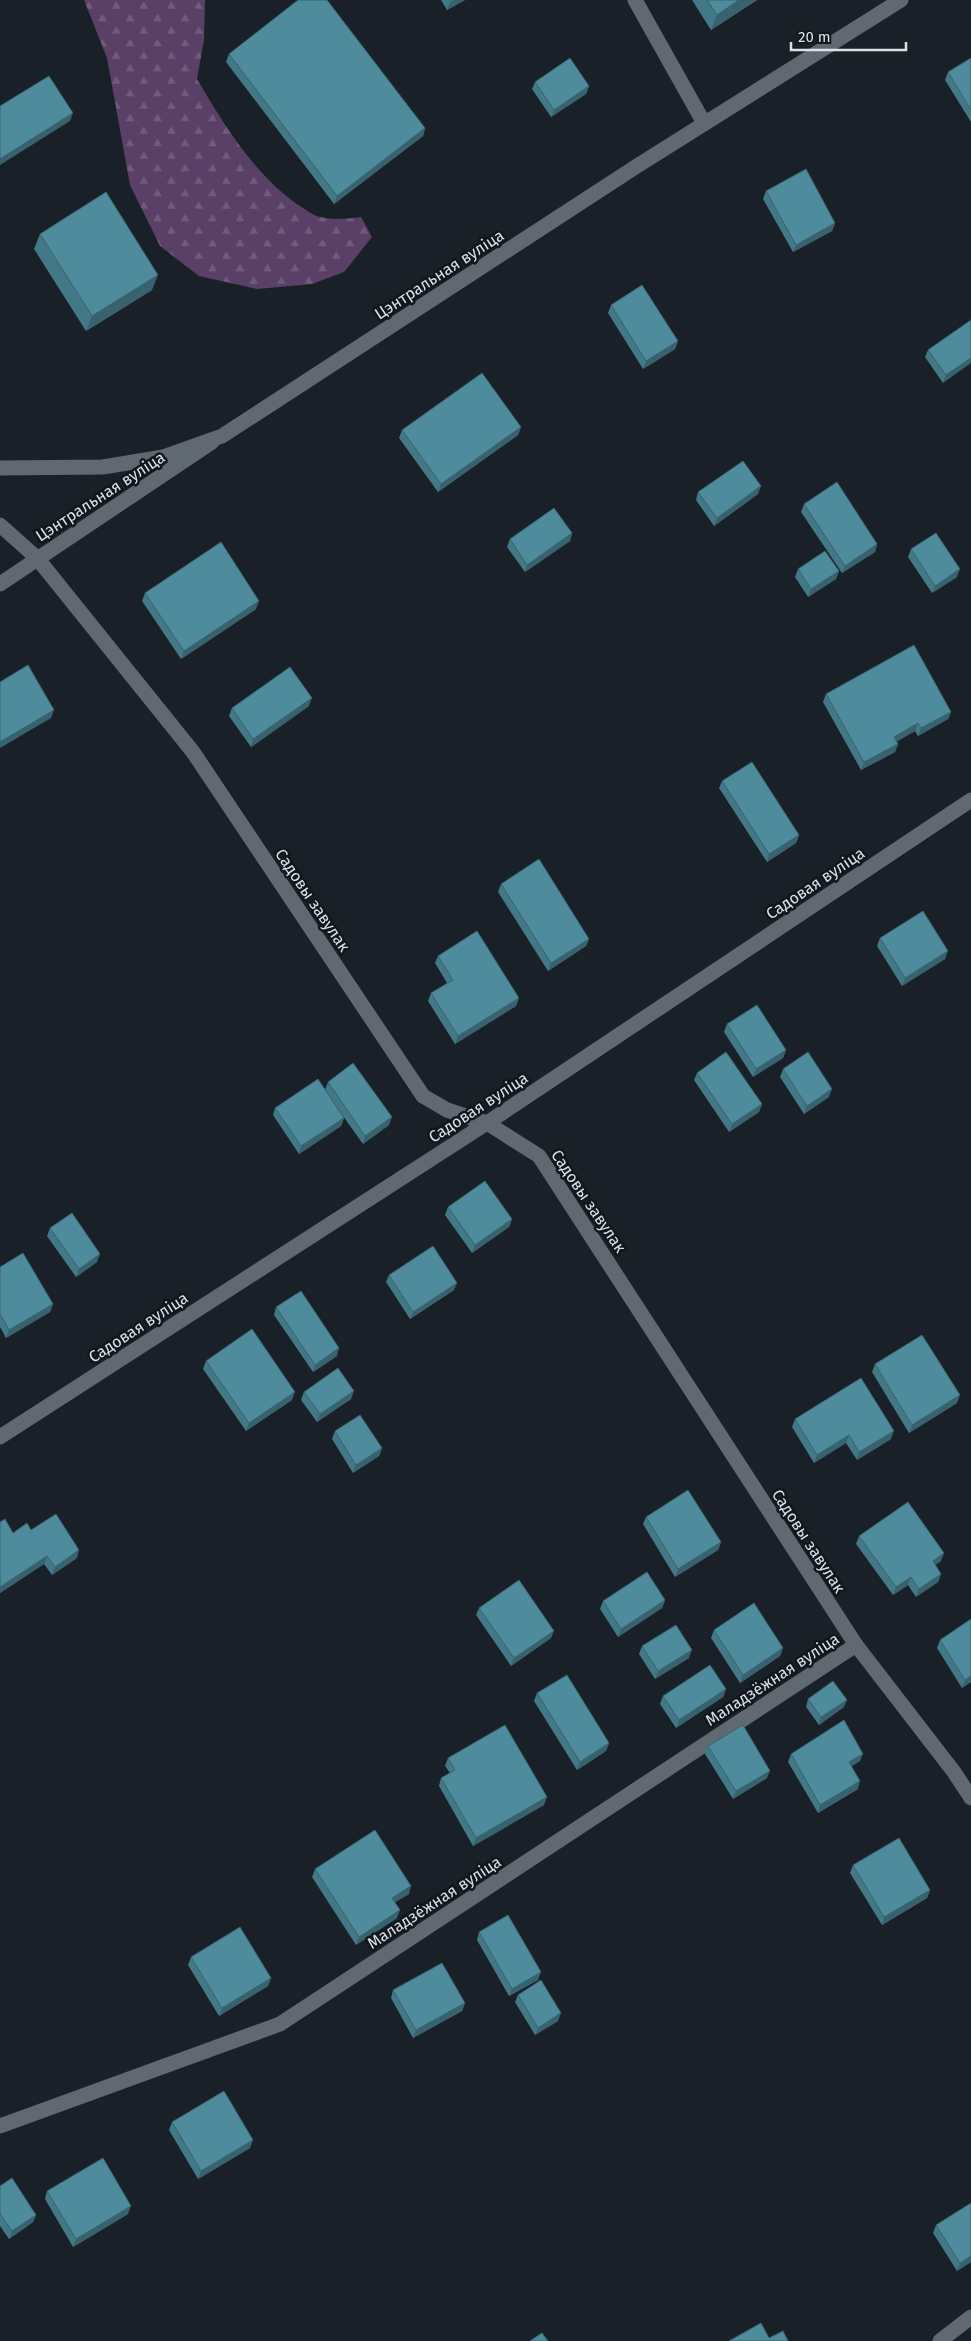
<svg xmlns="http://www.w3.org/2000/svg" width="971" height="2341" font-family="'Fira Sans',sans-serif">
	<defs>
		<pattern id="forest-firs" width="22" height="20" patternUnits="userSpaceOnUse" patternTransform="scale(1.25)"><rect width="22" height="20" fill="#5a4066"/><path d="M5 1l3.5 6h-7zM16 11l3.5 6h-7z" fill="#715b7c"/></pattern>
	</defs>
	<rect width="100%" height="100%" fill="#192027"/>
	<!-- forest -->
	<path fill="url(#forest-firs)" d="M84 0H205L204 40 197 79C224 125 257 179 303 208 308 211 314 216 320 217 333 220 348 219 361 217L372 237 344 272 312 284 257 289 199 276 160 246 130 185 107 58Z"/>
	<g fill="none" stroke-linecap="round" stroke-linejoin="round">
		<!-- service -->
		<polyline stroke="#606871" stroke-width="15" points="635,0 704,123"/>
		<!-- minor -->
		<g stroke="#606871" stroke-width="15">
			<polyline points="0,525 37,558 193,752 423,1096 447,1110 487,1123 539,1156 856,1645 954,1772 971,1798"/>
			<polyline points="0,584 212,442"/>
			<polyline points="0,1437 487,1123 971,800"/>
			<polyline points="0,2126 280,2024 856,1645"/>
			<polyline points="940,2341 971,2317"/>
		</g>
		<!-- secondary -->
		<polyline stroke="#606871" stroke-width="15" points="0,468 103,467 163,457 222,436 637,166 901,0"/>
	</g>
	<!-- wall -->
	<g fill="#437887">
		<polygon points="441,0 465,0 447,10"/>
		<polygon points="692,0 757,0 711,30"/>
		<polygon points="229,54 425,128 423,136 334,204 226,62"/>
		<polygon points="971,58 971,122 945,80 948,72"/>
		<polygon points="535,82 589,86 586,94 551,117 532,89"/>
		<polygon points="766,191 835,223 832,231 793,252 763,199"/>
		<polygon points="40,234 152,290 86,331 34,249"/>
		<polygon points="611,305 678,341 675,349 643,369 608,313"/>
		<polygon points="971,320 943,383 925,357 928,350"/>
		<polygon points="521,427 518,435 438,492 399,438 402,430"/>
		<polygon points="698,492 758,494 714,526 696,500"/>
		<polygon points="804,504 877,544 875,552 842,573 801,512"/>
		<polygon points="572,533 570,541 525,572 507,547 510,539"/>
		<polygon points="911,549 957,577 932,593 908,557"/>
		<polygon points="798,569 839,571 836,579 808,597 795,577"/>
		<polygon points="145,593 256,609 181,659 142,601"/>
		<polygon points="826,694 951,712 948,719 918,736 915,731 896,742 898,744 895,752 861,770 823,702"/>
		<polygon points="309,706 251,747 229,716 232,708"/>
		<polygon points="722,781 799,835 796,843 767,862 719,788"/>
		<polygon points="501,884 589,939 586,946 548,971 498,892"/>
		<polygon points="880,938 945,959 902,986 877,946"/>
		<polygon points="438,956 519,998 516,1006 455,1044 428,1001 431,993 447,983 435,963"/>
		<polygon points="727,1024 786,1050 783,1058 753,1077 724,1032"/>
		<polygon points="783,1069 829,1097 804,1114 780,1077"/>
		<polygon points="697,1073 762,1104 759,1112 729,1132 694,1080"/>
		<polygon points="328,1082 389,1125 363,1144 328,1095 344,1118 341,1126 299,1154 273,1115 275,1108 325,1090"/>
		<polygon points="448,1207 512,1219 509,1227 472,1253 445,1215"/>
		<polygon points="50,1228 97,1262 76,1277 47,1236"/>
		<polygon points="0,1267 53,1304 50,1312 6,1338 0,1327"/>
		<polygon points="389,1275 454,1290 410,1319 386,1282"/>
		<polygon points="276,1307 337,1356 313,1372 274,1315"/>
		<polygon points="206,1361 292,1400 246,1431 203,1369"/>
		<polygon points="875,1364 957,1403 909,1433 872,1372"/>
		<polygon points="304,1392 351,1399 317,1422 301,1400"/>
		<polygon points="795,1419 891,1439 857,1460 846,1443 814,1463 792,1427"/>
		<polygon points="335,1431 382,1448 379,1456 353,1473 332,1439"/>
		<polygon points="646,1517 721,1542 718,1550 675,1577 643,1524"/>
		<polygon points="0,1522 13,1533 31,1530 77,1558 52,1575 44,1564 0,1593"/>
		<polygon points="859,1536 941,1561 935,1565 941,1574 938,1582 916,1597 908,1585 893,1595 856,1544"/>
		<polygon points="665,1600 662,1608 618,1637 600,1609 603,1601"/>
		<polygon points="479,1608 551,1638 511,1666 476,1615"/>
		<polygon points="714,1630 783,1648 780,1656 740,1683 711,1638"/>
		<polygon points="940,1640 971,1682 962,1688 937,1648"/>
		<polygon points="642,1646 689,1658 655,1679 639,1654"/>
		<polygon points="726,1689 723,1697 676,1728 660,1704 663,1696"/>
		<polygon points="537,1693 609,1743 606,1751 577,1770 534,1701"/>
		<polygon points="808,1699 844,1707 819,1725 806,1707"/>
		<polygon points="708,1746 767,1778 733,1799 705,1754"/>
		<polygon points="791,1754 860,1761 851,1766 858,1789 818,1813 788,1762"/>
		<polygon points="448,1758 544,1805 473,1846 439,1786 441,1778 450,1773 445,1766"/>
		<polygon points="853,1865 930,1890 927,1898 882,1925 850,1873"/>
		<polygon points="315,1869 409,1894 395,1902 397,1918 356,1945 312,1877"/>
		<polygon points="479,1932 538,1980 509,1996 477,1940"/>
		<polygon points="191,1957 271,1978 268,1986 219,2016 188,1965"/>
		<polygon points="393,1990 465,2003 462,2011 413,2038 391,1998"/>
		<polygon points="518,1995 558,2021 535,2035 515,2002"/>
		<polygon points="172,2122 250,2148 198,2179 169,2130"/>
		<polygon points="0,2186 36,2215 33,2222 9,2239 0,2226"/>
		<polygon points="47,2191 128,2214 73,2247 45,2199"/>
		<polygon points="936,2225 971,2262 957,2271 933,2233"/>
	</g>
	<!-- shaded-wall -->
	<g fill="#37626e">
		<polygon points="454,0 465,0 447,10 450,2"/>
		<polygon points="739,0 757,0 711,30 717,15"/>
		<polygon points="589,86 586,94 551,117 554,110"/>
		<polygon points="73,113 70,121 0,165 0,159"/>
		<polygon points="425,128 423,136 334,204 337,196"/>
		<polygon points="835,223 832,231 793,252 796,245"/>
		<polygon points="158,275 152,290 86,331 92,316"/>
		<polygon points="678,341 675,349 643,369 646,361"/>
		<polygon points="971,358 971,363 943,383 946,375"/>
		<polygon points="521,427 518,435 438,492 441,484"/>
		<polygon points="761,486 758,494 714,526 717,518"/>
		<polygon points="572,533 570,541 525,572 527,565"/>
		<polygon points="877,544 875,552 842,573 845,566"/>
		<polygon points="960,569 957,577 932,593 935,586"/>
		<polygon points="839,571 836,579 808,597 811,589"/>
		<polygon points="259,601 256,609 181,659 184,651"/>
		<polygon points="312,698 309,706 251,747 253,739"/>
		<polygon points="54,710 51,718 0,748 0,742"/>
		<polygon points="951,712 948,719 918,736 921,728"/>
		<polygon points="918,723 915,731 891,745 894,737"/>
		<polygon points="898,744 895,752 861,770 864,762"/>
		<polygon points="799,835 796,843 767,862 769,854"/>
		<polygon points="589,939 586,946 548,971 551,963"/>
		<polygon points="948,951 945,959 902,986 905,978"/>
		<polygon points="519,998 516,1006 455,1044 458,1036"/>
		<polygon points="786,1050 783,1058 753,1077 756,1069"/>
		<polygon points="832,1089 829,1097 804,1114 807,1106"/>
		<polygon points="762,1104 759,1112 729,1132 732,1124"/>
		<polygon points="392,1117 389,1125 363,1144 365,1136"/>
		<polygon points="344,1118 341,1126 299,1154 301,1146"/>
		<polygon points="512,1219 509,1227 472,1253 475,1245"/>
		<polygon points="100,1254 97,1262 76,1277 79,1269"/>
		<polygon points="457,1283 454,1290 410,1319 413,1312"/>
		<polygon points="53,1304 50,1312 6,1338 9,1330"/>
		<polygon points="339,1348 337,1356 313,1372 315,1365"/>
		<polygon points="354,1391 351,1399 317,1422 320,1414"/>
		<polygon points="295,1392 292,1400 246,1431 249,1423"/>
		<polygon points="960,1395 957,1403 909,1433 912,1425"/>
		<polygon points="894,1431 891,1439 857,1460 859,1452"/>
		<polygon points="849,1435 846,1443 814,1463 817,1455"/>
		<polygon points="382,1448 379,1456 353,1473 356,1465"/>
		<polygon points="721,1542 718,1550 675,1577 678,1569"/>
		<polygon points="79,1550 77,1558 52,1575 55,1567"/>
		<polygon points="944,1553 941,1561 930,1569 933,1561"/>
		<polygon points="47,1556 44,1564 0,1593 0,1587"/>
		<polygon points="941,1574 938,1582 916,1597 919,1589"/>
		<polygon points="911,1577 908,1585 893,1595 896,1587"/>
		<polygon points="665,1600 662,1608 618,1637 621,1629"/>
		<polygon points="554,1631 551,1638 511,1666 514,1658"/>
		<polygon points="783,1648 780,1656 740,1683 743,1675"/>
		<polygon points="692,1650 689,1658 655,1679 658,1671"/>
		<polygon points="971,1676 971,1682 962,1688 965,1680"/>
		<polygon points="726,1689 723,1697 676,1728 679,1720"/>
		<polygon points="847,1700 844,1707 819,1725 821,1717"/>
		<polygon points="609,1743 606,1751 577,1770 580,1762"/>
		<polygon points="863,1754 860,1761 846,1770 849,1762"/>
		<polygon points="770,1771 767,1778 733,1799 736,1791"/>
		<polygon points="860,1781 858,1789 818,1813 820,1805"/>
		<polygon points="547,1797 544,1805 473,1846 476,1838"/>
		<polygon points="411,1886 409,1894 389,1906 392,1898"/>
		<polygon points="930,1890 927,1898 882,1925 884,1917"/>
		<polygon points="400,1910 397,1918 356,1945 359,1937"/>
		<polygon points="541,1972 538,1980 509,1996 512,1989"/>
		<polygon points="271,1978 268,1986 219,2016 222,2008"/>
		<polygon points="465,2003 462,2011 413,2038 416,2030"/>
		<polygon points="561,2013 558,2021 535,2035 538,2028"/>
		<polygon points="253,2140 250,2148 198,2179 201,2171"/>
		<polygon points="131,2206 128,2214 73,2247 76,2239"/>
		<polygon points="36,2215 33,2222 9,2239 12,2231"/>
		<polygon points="971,2256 971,2262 957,2271 960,2263"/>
	</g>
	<!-- building -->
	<g fill="#4e8c9d" stroke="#37626e">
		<polygon points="298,0 327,0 425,128 337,196 229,54"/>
		<polygon points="707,0 739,0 717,15"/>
		<polygon points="570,58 589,86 554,110 535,82"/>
		<polygon points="971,58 971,110 948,72"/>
		<polygon points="49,76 73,113 0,159 0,106"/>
		<polygon points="806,169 835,223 796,245 766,191"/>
		<polygon points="106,192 158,275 92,316 40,234"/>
		<polygon points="642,285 678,341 646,361 611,305"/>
		<polygon points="971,320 971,358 946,375 928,350"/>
		<polygon points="482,373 521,427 441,484 402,430"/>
		<polygon points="743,461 761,486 717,518 698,492"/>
		<polygon points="837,482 877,544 845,566 804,504"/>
		<polygon points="554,508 572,533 527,565 510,539"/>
		<polygon points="936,533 960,569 935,586 911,549"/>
		<polygon points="221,542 259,601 184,651 145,593"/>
		<polygon points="825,551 839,571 811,589 798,569"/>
		<polygon points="914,645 951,712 921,728 918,723 894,737 898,744 864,762 826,694"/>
		<polygon points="28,665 54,710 0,742 0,682"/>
		<polygon points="290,667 312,698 253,739 232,708"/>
		<polygon points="752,762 799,835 769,854 722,781"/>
		<polygon points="539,859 589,939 551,963 501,884"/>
		<polygon points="923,911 948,951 905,978 880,938"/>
		<polygon points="477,931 519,998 458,1036 431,993 453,980 438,956"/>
		<polygon points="757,1005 786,1050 756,1069 727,1024"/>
		<polygon points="726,1052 762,1104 732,1124 697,1073"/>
		<polygon points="808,1052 832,1089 807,1106 783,1069"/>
		<polygon points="353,1063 392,1117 365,1136 328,1082"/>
		<polygon points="318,1079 344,1118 301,1146 275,1108"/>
		<polygon points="485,1181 512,1219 475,1245 448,1207"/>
		<polygon points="72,1213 100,1254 79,1269 50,1228"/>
		<polygon points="433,1246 457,1283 413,1312 389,1275"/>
		<polygon points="23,1253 53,1304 9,1330 0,1314 0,1267"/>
		<polygon points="301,1291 339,1348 315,1365 276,1307"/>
		<polygon points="252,1329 295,1392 249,1423 206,1361"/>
		<polygon points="922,1335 960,1395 912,1425 875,1364"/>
		<polygon points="338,1368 354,1391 320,1414 304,1392"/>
		<polygon points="861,1378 894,1431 859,1452 849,1435 817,1455 795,1419"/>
		<polygon points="360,1415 382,1448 356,1465 335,1431"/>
		<polygon points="688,1490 721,1542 678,1569 646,1517"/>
		<polygon points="908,1502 944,1553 933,1561 941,1574 919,1589 911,1577 896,1587 859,1536"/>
		<polygon points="56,1514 79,1550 55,1567 47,1556 0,1587 0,1522 5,1519 13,1533 27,1523 31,1530"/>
		<polygon points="647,1572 665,1600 621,1629 603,1601"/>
		<polygon points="519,1580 554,1631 514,1658 479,1608"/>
		<polygon points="754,1603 783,1648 743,1675 714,1630"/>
		<polygon points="971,1619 971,1676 965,1680 940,1640"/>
		<polygon points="676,1625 692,1650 658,1671 642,1646"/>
		<polygon points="710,1665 726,1689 679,1720 663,1696"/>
		<polygon points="567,1675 609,1743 580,1762 537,1693"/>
		<polygon points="833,1681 847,1700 821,1717 808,1699"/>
		<polygon points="844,1720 863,1754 849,1762 860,1781 820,1805 791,1754"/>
		<polygon points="505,1725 547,1797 476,1838 441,1778 455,1770 448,1758"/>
		<polygon points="743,1725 770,1771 736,1791 708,1746"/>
		<polygon points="375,1830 411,1886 392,1898 400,1910 359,1937 315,1869"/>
		<polygon points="899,1838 930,1890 884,1917 853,1865"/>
		<polygon points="508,1915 541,1972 512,1989 479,1932"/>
		<polygon points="240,1927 271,1978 222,2008 191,1957"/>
		<polygon points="442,1963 465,2003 416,2030 393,1990"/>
		<polygon points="541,1980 561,2013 538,2028 518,1995"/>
		<polygon points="224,2091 253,2140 201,2171 172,2122"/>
		<polygon points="103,2158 131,2206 76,2239 47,2191"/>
		<polygon points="12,2178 36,2215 12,2231 0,2214 0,2186"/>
		<polygon points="971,2203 971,2256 960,2263 936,2225"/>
		<polygon points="761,2323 769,2338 783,2331 788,2341 729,2341"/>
		<polygon points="542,2333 548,2341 530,2341"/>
	</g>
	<g text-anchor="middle" stroke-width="5" stroke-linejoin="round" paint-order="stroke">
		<!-- street labels -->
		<g font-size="16" fill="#dee2e7" stroke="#10171d">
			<text transform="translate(439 274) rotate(-33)" y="6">Цэнтральная вуліца</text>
			<text transform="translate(100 496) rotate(-33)" y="6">Цэнтральная вуліца</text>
			<text transform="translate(815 883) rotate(-34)" y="6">Садовая вуліца</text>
			<text transform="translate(313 900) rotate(56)" y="6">Садовы завулак</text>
			<text transform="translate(478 1107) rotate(-33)" y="6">Садовая вуліца</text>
			<text transform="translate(589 1201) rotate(56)" y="6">Садовы завулак</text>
			<text transform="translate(138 1327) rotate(-33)" y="6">Садовая вуліца</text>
			<text transform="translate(809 1541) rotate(57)" y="6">Садовы завулак</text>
			<text transform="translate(772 1679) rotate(-33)" y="6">Маладзёжная вуліца</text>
			<text transform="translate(434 1902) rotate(-33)" y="6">Маладзёжная вуліца</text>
		</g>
	</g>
	<!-- scale -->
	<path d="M791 42v8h115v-8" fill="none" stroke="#dee2e7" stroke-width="2.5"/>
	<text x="798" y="42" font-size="15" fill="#dee2e7" stroke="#10171d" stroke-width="4" paint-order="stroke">20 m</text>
</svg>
